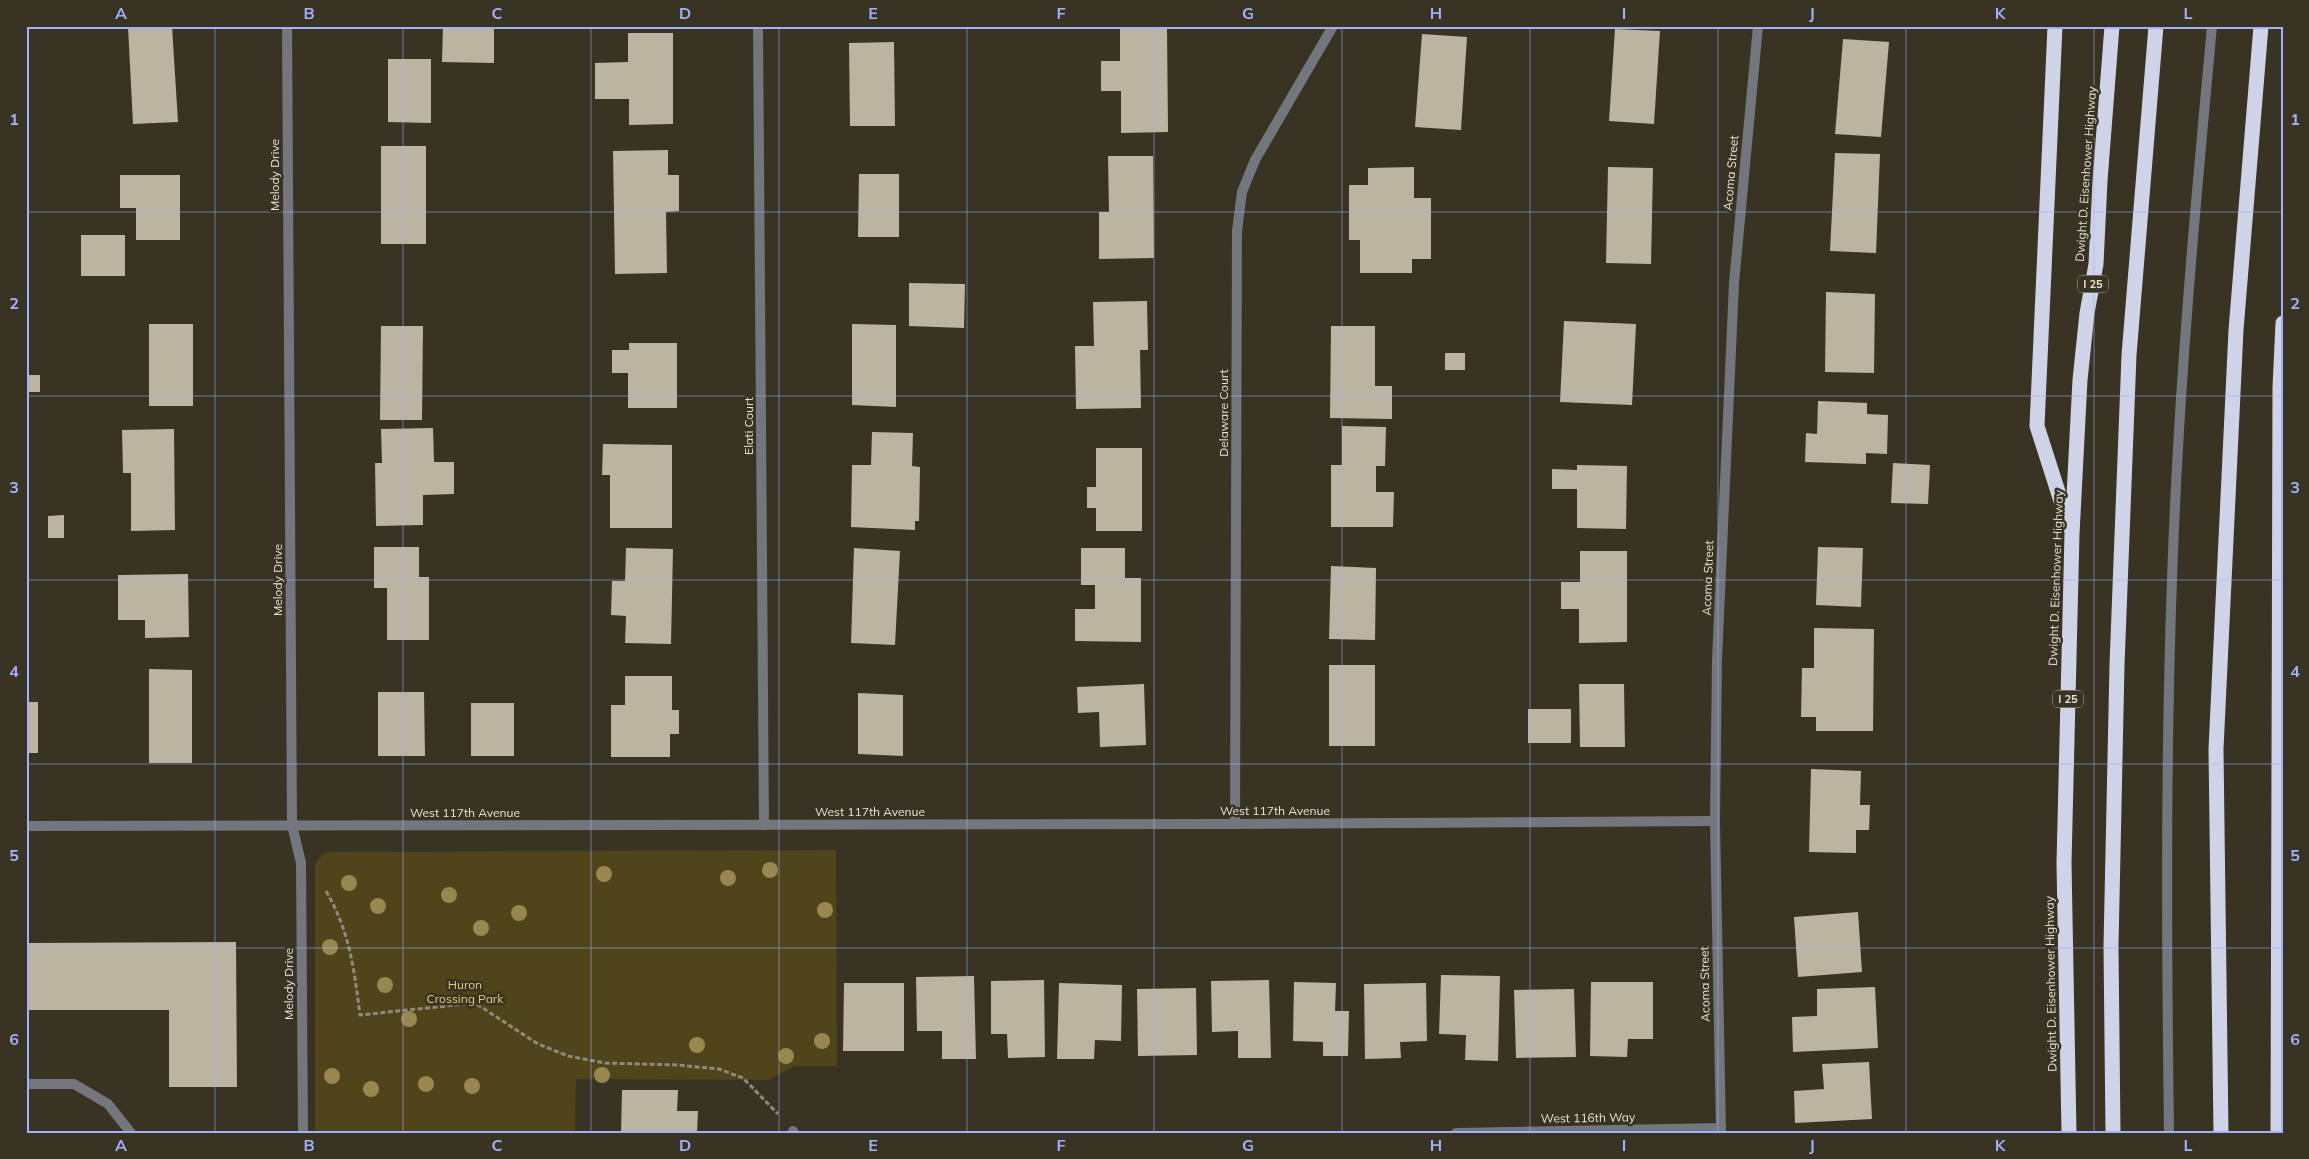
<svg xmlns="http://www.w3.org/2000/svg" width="2309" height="1159" font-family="Mulish,sans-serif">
	<rect width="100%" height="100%" fill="#383323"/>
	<!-- green -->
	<polygon fill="#50441a" points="836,850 837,1066 794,1066 769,1080 576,1079 575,1133 315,1133 315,864 322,855 331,852"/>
	<!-- building -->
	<g fill="#bab4a1">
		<polygon points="172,26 178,122 133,124 128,27"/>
		<polygon points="443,26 494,26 494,63 442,62"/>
		<polygon points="1167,27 1168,132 1121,133 1121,91 1101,91 1101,61 1120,61 1120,28"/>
		<polygon points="1615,29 1660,31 1654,124 1609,121"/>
		<polygon points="628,33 673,33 673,124 629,125 629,99 595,99 595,63 628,62"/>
		<polygon points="1422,34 1467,37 1461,130 1415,127"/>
		<polygon points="1843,39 1889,42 1881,137 1835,134"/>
		<polygon points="894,42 895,126 850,126 849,43"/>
		<polygon points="388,59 431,59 431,123 388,122"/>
		<rect x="381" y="146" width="45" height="98"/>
		<polygon points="668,150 668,175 679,175 679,211 666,212 667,273 615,274 613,151"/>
		<polygon points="1835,153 1880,154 1876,253 1830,251"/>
		<polygon points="1108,156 1153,156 1154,258 1099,259 1099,212 1109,212"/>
		<polygon points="1414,167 1414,198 1431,198 1431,259 1412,259 1412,273 1360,273 1360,240 1349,240 1349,185 1368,185 1368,168"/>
		<polygon points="1608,167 1653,168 1651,264 1606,263"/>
		<polygon points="859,174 899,174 899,237 858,237"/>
		<polygon points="120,175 180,175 180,240 136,240 136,208 120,208"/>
		<rect x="81" y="235" width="44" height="41"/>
		<polygon points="909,283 965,284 964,328 909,326"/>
		<polygon points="1826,292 1875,294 1874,373 1825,372"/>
		<polygon points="1147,301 1148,350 1140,350 1141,408 1076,409 1075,346 1094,346 1093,302"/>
		<polygon points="1564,321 1636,324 1632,405 1560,402"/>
		<rect x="149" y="324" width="44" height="82"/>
		<polygon points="852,324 896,325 896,407 852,405"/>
		<polygon points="381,326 423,326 422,420 380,420"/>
		<polygon points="1331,326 1375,326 1375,386 1392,386 1392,419 1330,418"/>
		<polygon points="629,343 677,343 677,408 628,408 628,373 612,373 612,350 629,350"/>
		<rect x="1445" y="353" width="20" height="17"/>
		<rect x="26" y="375" width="14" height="17"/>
		<polygon points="1818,401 1867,403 1867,414 1888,415 1887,454 1866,453 1866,464 1805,462 1806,433 1817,434"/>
		<polygon points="1342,426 1386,427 1385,466 1376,466 1376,492 1394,492 1393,527 1331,527 1331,465 1342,465"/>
		<polygon points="433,428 434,462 454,462 454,494 423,495 423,525 376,526 375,463 382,463 381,429"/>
		<polygon points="174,429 175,530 131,531 131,473 123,473 122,430"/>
		<polygon points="872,432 913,433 912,466 920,467 919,521 915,521 915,530 851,527 852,465 871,465"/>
		<polygon points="603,444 672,445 672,528 610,528 610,475 602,475"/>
		<polygon points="1096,448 1142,448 1142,531 1096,531 1096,508 1087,508 1087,487 1096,487"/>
		<polygon points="1893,463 1930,465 1928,504 1891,503"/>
		<polygon points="1577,465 1627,466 1626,529 1577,528 1577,489 1552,489 1552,469 1577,470"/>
		<polygon points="64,515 64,538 48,538 48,516"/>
		<polygon points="374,547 419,547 419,577 429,577 429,640 387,640 387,588 374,588"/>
		<polygon points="1818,547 1863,548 1861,607 1816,605"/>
		<polygon points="626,548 673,549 671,644 625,643 626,616 611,615 612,581 625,581"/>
		<polygon points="854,548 900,551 895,645 851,643"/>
		<polygon points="1081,548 1125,548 1125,578 1141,578 1141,642 1075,641 1075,609 1095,609 1095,585 1081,585"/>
		<polygon points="1580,551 1627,551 1627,642 1579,643 1579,609 1561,609 1561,582 1580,582"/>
		<polygon points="1331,566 1376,568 1375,640 1329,639"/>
		<polygon points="188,574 189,637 145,638 145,620 118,620 118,575"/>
		<polygon points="1814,628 1874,629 1873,731 1816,731 1816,717 1801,717 1802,668 1814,668"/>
		<rect x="1329" y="665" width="46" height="81"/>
		<polygon points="149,669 192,670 192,763 149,763"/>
		<polygon points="625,676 672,676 672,710 679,710 679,734 670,734 670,757 611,757 611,705 625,705"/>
		<polygon points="1144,684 1146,745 1100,747 1099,712 1078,713 1077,687"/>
		<polygon points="1579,684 1624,684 1625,747 1580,747"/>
		<polygon points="378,692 424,692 425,756 378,756"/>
		<polygon points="858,693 903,695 903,756 858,754"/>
		<rect x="26" y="702" width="12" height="51"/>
		<rect x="471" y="703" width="43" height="53"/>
		<rect x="1528" y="709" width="43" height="34"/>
		<polygon points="1811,769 1861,771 1860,805 1870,805 1869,830 1856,830 1856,853 1809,852"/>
		<polygon points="1858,912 1862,972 1798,977 1794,917"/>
		<polygon points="236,942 237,1087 169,1087 169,1010 26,1010 26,943"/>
		<polygon points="1441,975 1500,976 1498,1061 1465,1060 1466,1035 1439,1034"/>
		<polygon points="974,976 976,1059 942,1059 942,1031 917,1031 916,977"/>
		<polygon points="1044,980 1045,1057 1008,1058 1007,1034 991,1034 991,981"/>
		<polygon points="1269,980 1271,1058 1238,1058 1238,1031 1212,1032 1211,981"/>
		<polygon points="1294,982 1336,983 1335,1011 1349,1011 1348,1056 1323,1056 1323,1042 1293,1041"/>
		<polygon points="1591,982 1653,982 1653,1039 1628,1039 1627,1057 1590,1056"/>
		<polygon points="844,983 904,983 904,1051 843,1051"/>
		<polygon points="1059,983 1122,985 1121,1041 1095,1040 1094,1059 1057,1059"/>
		<polygon points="1426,983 1427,1041 1400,1042 1401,1058 1365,1059 1364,984"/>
		<polygon points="1875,987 1878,1048 1793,1052 1792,1017 1817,1016 1817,989"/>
		<polygon points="1196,988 1197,1055 1138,1056 1137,989"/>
		<polygon points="1574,989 1576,1057 1516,1058 1514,990"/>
		<polygon points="1869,1062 1872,1119 1795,1123 1794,1091 1824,1089 1822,1064"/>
		<polygon points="622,1090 678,1090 677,1111 698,1111 697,1133 621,1133"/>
	</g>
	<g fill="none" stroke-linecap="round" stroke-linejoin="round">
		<!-- path -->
		<path stroke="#8e8a7d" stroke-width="3" stroke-dasharray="5 2.5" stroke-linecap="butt" d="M326 891C350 932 354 969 360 1015L475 1003 538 1044 568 1056 605 1063 677 1065 719 1069 743 1078 778 1114"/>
		<!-- lane -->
		<g stroke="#74767e" stroke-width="10">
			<polyline points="26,1084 74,1084 108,1104 131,1133"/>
			<path d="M2169 1133C2166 905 2165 676 2178 448 2186 307 2199 167 2212 26"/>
		</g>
		<!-- street -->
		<g stroke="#74767e" stroke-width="10">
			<polyline points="287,26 292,825 301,863 303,1133"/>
			<polyline points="758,26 764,825"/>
			<polyline points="1235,824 1237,231 1242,192 1255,160 1333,26"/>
			<polyline points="26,826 1235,824 1715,821"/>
			<polyline points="793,1131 794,1133"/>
			<polyline points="1456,1133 1721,1128"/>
			<polyline points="1721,1133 1715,821 1717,660 1734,283 1758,26"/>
		</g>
		<!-- highway -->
		<g stroke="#ced3e7" stroke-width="15">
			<polyline points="2055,26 2037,426 2069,526"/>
			<polyline points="2069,1133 2064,863 2072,534 2080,380 2087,313 2096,264 2100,181 2112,26"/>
			<polyline points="2113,1133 2111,946 2117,665 2129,355 2156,26"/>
			<polyline points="2221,1133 2216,749 2236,330 2261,26"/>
			<polyline points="2278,1133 2280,387 2283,323"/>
		</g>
	</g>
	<!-- trees -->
	<g fill="#98884f">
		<circle cx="770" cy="870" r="8"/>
		<circle cx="604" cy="874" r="8"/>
		<circle cx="728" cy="878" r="8"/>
		<circle cx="349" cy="883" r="8"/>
		<circle cx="449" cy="895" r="8"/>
		<circle cx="378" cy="906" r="8"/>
		<circle cx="825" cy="910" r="8"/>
		<circle cx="519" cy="913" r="8"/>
		<circle cx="481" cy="928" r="8"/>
		<circle cx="330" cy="947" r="8"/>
		<circle cx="385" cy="985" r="8"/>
		<circle cx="409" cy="1019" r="8"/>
		<circle cx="822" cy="1041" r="8"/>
		<circle cx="697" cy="1045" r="8"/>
		<circle cx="786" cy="1056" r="8"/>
		<circle cx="602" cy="1075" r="8"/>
		<circle cx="332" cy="1076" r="8"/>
		<circle cx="426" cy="1084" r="8"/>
		<circle cx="472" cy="1086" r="8"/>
		<circle cx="371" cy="1089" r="8"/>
	</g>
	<!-- grid -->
	<path fill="none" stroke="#a1b2fd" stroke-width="1" stroke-opacity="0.55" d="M215 26V1133M403 26V1133M591 26V1133M779 26V1133M967 26V1133M1154 26V1133M1342 26V1133M1530 26V1133M1718 26V1133M1906 26V1133M2094 26V1133M26 212H2283M26 396H2283M26 580H2283M26 764H2283M26 948H2283"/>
	<g text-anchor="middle" stroke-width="5" stroke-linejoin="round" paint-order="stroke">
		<!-- shield labels -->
		<g fill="#383323" stroke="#b1aea2" stroke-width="1">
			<rect x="2078" y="275.5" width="30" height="17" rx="4"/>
			<rect x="2053" y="690.5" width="30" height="17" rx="4"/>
		</g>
		<g font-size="11" font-weight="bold" fill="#e5e2d8">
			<text x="2093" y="288">I 25</text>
			<text x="2068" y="703">I 25</text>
		</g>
		<!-- street labels -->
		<g font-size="12" fill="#e5e2d8" stroke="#383323">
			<text transform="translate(1731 173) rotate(-85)" y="4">Acoma Street</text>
			<text transform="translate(2086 174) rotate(-86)" y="4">Dwight D. Eisenhower Highway</text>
			<text transform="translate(275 175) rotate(-90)" y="4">Melody Drive</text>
			<text transform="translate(1224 413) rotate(-90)" y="4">Delaware Court</text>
			<text transform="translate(749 426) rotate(-90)" y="4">Elati Court</text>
			<text transform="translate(1708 578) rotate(-88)" y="4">Acoma Street</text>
			<text transform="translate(2056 578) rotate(-88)" y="4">Dwight D. Eisenhower Highway</text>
			<text transform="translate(278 580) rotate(-90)" y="4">Melody Drive</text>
			<text x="1275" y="815">West 117th Avenue</text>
			<text x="870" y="816">West 117th Avenue</text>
			<text x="465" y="817">West 117th Avenue</text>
			<text transform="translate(289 984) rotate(-90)" y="4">Melody Drive</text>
			<text transform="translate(1705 984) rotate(-91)" y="4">Acoma Street</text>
			<text transform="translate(2051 984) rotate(-91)" y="4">Dwight D. Eisenhower Highway</text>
			<text transform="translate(1588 1118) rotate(-1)" y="4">West 116th Way</text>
		</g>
		<!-- park labels -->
		<g font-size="12" fill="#e6cd73" stroke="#383323">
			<text x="465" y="989">Huron<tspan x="465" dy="14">Crossing Park</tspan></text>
		</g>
	</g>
	<!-- border -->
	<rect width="2309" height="1159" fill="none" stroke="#383323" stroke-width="55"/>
	<rect x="28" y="28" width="2254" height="1104" fill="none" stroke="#a1b2fd" stroke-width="2"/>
	<g font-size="16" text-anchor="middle" font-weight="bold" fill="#a1b2fd">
		<text x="121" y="19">A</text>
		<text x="309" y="19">B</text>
		<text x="497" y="19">C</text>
		<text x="685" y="19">D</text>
		<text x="873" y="19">E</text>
		<text x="1061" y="19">F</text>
		<text x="1248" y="19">G</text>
		<text x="1436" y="19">H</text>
		<text x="1624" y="19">I</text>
		<text x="1812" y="19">J</text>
		<text x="2000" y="19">K</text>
		<text x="2188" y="19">L</text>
		<text x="14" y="125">1</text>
		<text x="2295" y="125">1</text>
		<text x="14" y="309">2</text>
		<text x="2295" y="309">2</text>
		<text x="14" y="493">3</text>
		<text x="2295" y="493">3</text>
		<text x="14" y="677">4</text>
		<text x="2295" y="677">4</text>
		<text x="14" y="861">5</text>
		<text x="2295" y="861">5</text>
		<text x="14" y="1045">6</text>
		<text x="2295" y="1045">6</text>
		<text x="121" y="1151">A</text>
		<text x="309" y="1151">B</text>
		<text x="497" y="1151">C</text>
		<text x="685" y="1151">D</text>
		<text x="873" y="1151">E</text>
		<text x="1061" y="1151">F</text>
		<text x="1248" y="1151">G</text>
		<text x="1436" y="1151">H</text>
		<text x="1624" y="1151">I</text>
		<text x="1812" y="1151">J</text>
		<text x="2000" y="1151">K</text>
		<text x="2188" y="1151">L</text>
	</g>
</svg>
